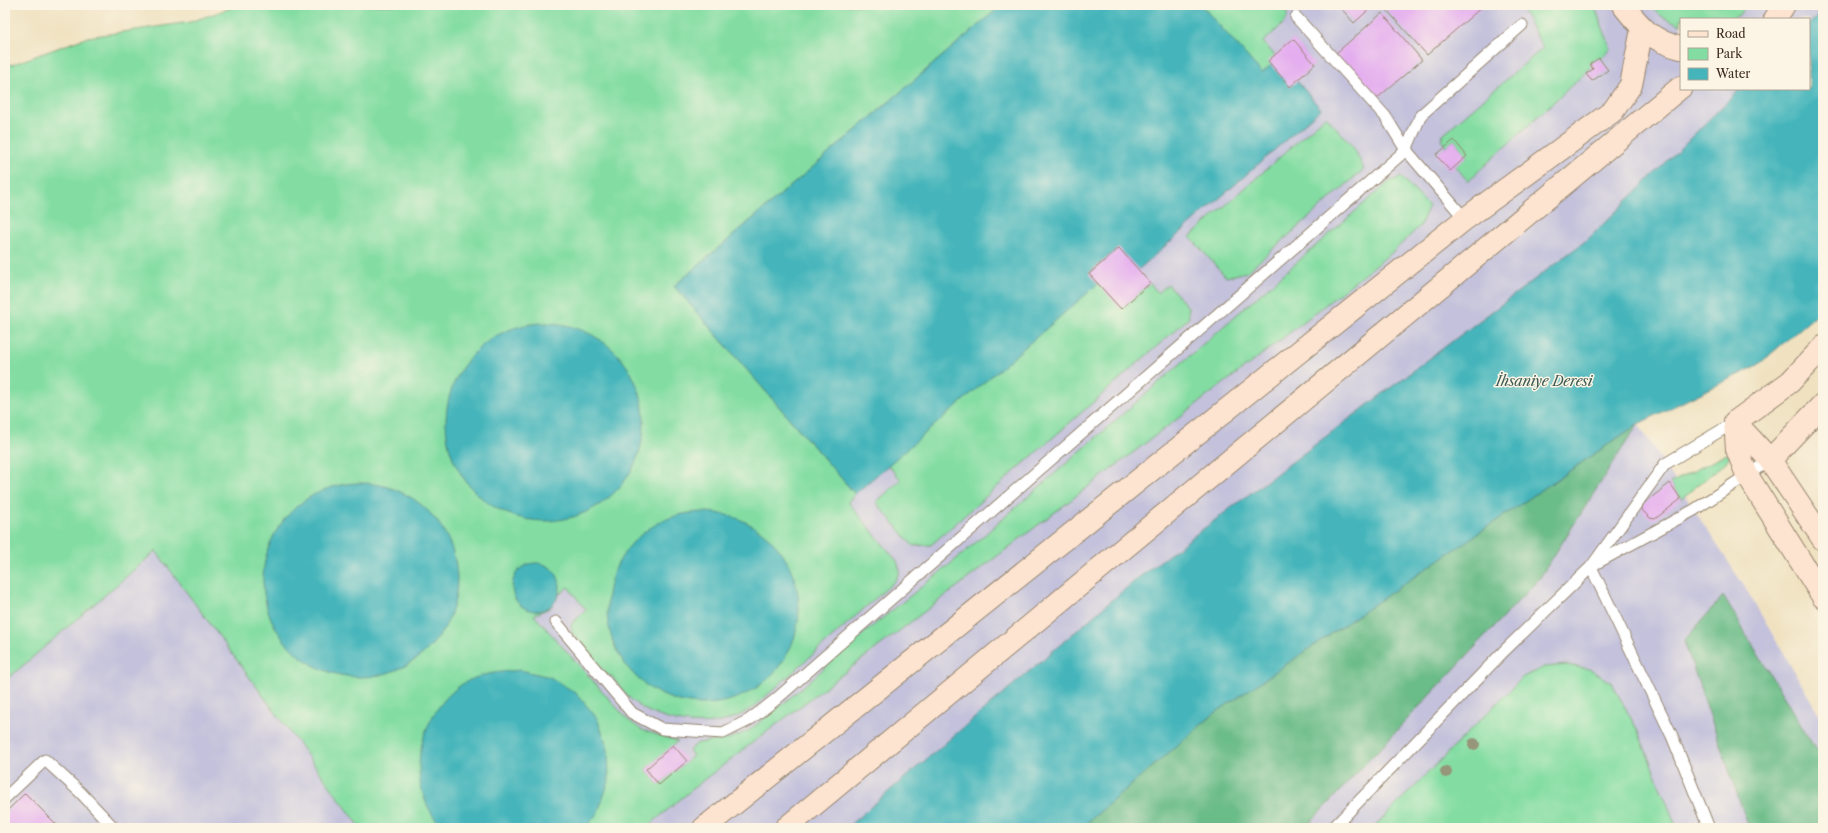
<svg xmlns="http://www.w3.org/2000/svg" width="1828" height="833" font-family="'Libre Caslon Text',serif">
	<rect width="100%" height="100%" fill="#fcf5e5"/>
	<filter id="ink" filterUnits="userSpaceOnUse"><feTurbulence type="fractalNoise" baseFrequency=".025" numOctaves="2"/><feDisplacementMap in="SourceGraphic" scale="8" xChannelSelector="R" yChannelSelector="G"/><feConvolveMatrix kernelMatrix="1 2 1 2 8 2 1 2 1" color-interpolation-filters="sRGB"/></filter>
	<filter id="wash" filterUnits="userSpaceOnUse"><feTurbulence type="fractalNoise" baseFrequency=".012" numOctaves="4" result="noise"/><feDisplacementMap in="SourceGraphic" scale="16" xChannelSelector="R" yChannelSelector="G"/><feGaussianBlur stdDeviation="0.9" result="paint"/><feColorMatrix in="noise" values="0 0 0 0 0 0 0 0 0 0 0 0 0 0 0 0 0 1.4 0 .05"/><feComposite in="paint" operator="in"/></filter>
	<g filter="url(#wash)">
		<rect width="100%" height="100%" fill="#f0e2c1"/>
		<!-- industrial -->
		<path fill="#c3c1db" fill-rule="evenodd" d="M851 5H1823V126L1635 327 1638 424 1746 589 1823 721V828H5V681L156 551ZM1681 19H1809V89H1681Z"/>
		<!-- green -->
		<g fill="#83dda2" stroke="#5f8460">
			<path d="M239 5H1002L674 286 855 494 848 502 897 561 900 571 895 581 753 708C746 711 738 717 731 719 703 729 663 722 639 706 628 698 620 687 612 677L606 674 572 633 571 624 586 610 568 587 559 595 550 608 534 615 628 720 642 730 678 741 646 769 659 785 693 756 689 750 698 743 729 739 748 731 784 703 875 624 959 557 1390 181 1401 177 1429 206 1420 226 1395 250 1269 349 701 782 646 828H361L156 551 5 681V67L88 37 190 22Z"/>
			<polygon points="1201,5 1282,5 1288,16 1283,24 1263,42 1278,59 1262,74"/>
			<polygon points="1520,5 1594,5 1611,49 1468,181 1455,166 1467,156 1454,140 1446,147 1441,140 1443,134 1543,48"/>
			<polygon points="1650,5 1748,5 1739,15 1731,19 1681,19 1681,25 1661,16"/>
			<polygon points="1326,116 1354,148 1364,169 1247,272 1226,277 1190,237"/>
			<polygon points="1098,283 1121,309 1150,283 1158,293 1168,284 1188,307 1189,318 931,545 913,546 876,502 901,480 888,465"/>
			<polygon points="1727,454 1730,456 1725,463 1681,499 1670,483"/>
			<polygon points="1567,665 1590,669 1611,682 1637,729 1677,828 1373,828 1523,677 1544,667"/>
		</g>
		<!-- forest -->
		<g fill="#6abc88" stroke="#527353">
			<polygon points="1638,424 1539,579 1305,828 1081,828 1215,713"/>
			<polygon points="1723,596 1823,762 1823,828 1749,828 1684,641"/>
		</g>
		<!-- water -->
		<g fill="#45b5bb" stroke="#40706c">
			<polygon points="1002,5 1201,5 1262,73 1278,59 1321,109 1138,270 1118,248 1089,273 1098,284 855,494 674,286"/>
			<polygon points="1823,12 1823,309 1758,365 1638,424 1215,713 1081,828 846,828 1138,578 1588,239 1740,89 1809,89 1809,24"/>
			<circle cx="545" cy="422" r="99"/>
			<circle cx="360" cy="580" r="97"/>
			<circle cx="703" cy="608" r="96"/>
			<circle cx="536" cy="587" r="24"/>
			<path d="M520 670 550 677 576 693 597 718 608 749 609 781 598 812 586 828H443C403 787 416 717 461 685 479 673 500 672 520 670Z"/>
		</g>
		<g id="blocks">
			<!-- building -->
			<g fill="#e4adef">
				<polygon points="1338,5 1374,5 1354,23"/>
				<polygon points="1390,5 1484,5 1427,55 1386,9"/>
				<polygon points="1382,13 1422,60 1375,100 1335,54"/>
				<polygon points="1293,39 1315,64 1290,87 1268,61"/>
				<polygon points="1599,58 1608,70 1592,81 1586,74 1593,69 1590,64"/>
				<polygon points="1454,140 1467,156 1450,171 1436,155"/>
				<polygon points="1119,248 1150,283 1121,309 1089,274"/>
				<polygon points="1670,483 1681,499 1655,519 1650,518 1642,510 1643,504"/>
				<polygon points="673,745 687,761 659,785 646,769"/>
				<polygon points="25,793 60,828 5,828 5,813"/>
			</g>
		</g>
	</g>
	<g filter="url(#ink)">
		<use href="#blocks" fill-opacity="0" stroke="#968670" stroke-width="1"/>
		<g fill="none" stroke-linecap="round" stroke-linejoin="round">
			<!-- service casing -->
			<g stroke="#968670" stroke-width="13">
				<g id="service">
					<polyline points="1296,17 1385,116 1406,150 1465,219"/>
					<polyline points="1593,565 1694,510 1770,460"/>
					<polyline points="1591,567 1672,736 1709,828"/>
					<polyline points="556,622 632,713 662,729 723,733 749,720 774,701 1406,150 1421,115 1522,25"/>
					<polyline points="5,798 45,760 80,792 114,828"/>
					<polyline points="1333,828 1504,651 1591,567 1665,464 1735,422"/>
				</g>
			</g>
			<!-- secondary casing -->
			<g stroke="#968670" stroke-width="24">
				<g id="secondary">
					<path d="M1623 5C1641 28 1652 41 1681 48"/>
					<polyline points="1775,19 1784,5"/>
					<polyline points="1735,422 1737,449 1747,475 1823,597"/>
					<polyline points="1735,422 1770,460 1823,539"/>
					<polyline points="1735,422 1790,382 1823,347"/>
					<polyline points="1770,460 1823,404"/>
					<polyline points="704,828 1465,219 1613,111 1631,85 1642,29"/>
					<polyline points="786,828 1681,87"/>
				</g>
			</g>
			<!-- service -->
			<use href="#service" stroke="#fff" stroke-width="11"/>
			<!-- secondary -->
			<use href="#secondary" stroke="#fde4d0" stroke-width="22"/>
		</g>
		<!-- trees -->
		<g fill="#96967a">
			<circle cx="1474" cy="744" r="6"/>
			<circle cx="1446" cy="772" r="6"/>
		</g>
	</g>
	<g text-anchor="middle" stroke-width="3" stroke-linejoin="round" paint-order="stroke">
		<!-- water labels -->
		<g font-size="14" font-style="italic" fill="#3e5b55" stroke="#fcf5e5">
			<text x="1544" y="386">İhsaniye Deresi</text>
		</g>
	</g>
	<!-- margin -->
	<rect width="1828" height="833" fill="none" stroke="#fcf5e5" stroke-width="20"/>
	<!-- legend -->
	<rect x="1680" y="18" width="130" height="72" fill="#fcf5e5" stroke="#afa495"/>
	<rect x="1688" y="31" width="20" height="6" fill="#fde4d0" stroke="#afa495"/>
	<text x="1716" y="38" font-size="12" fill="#3b2a1e">Road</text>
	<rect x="1688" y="48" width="20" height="12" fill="#83dda2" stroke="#afa495"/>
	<text x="1716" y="58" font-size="12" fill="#3b2a1e">Park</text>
	<rect x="1688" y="68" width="20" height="12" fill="#45b5bb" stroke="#afa495"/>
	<text x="1716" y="78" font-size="12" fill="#3b2a1e">Water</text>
</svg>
